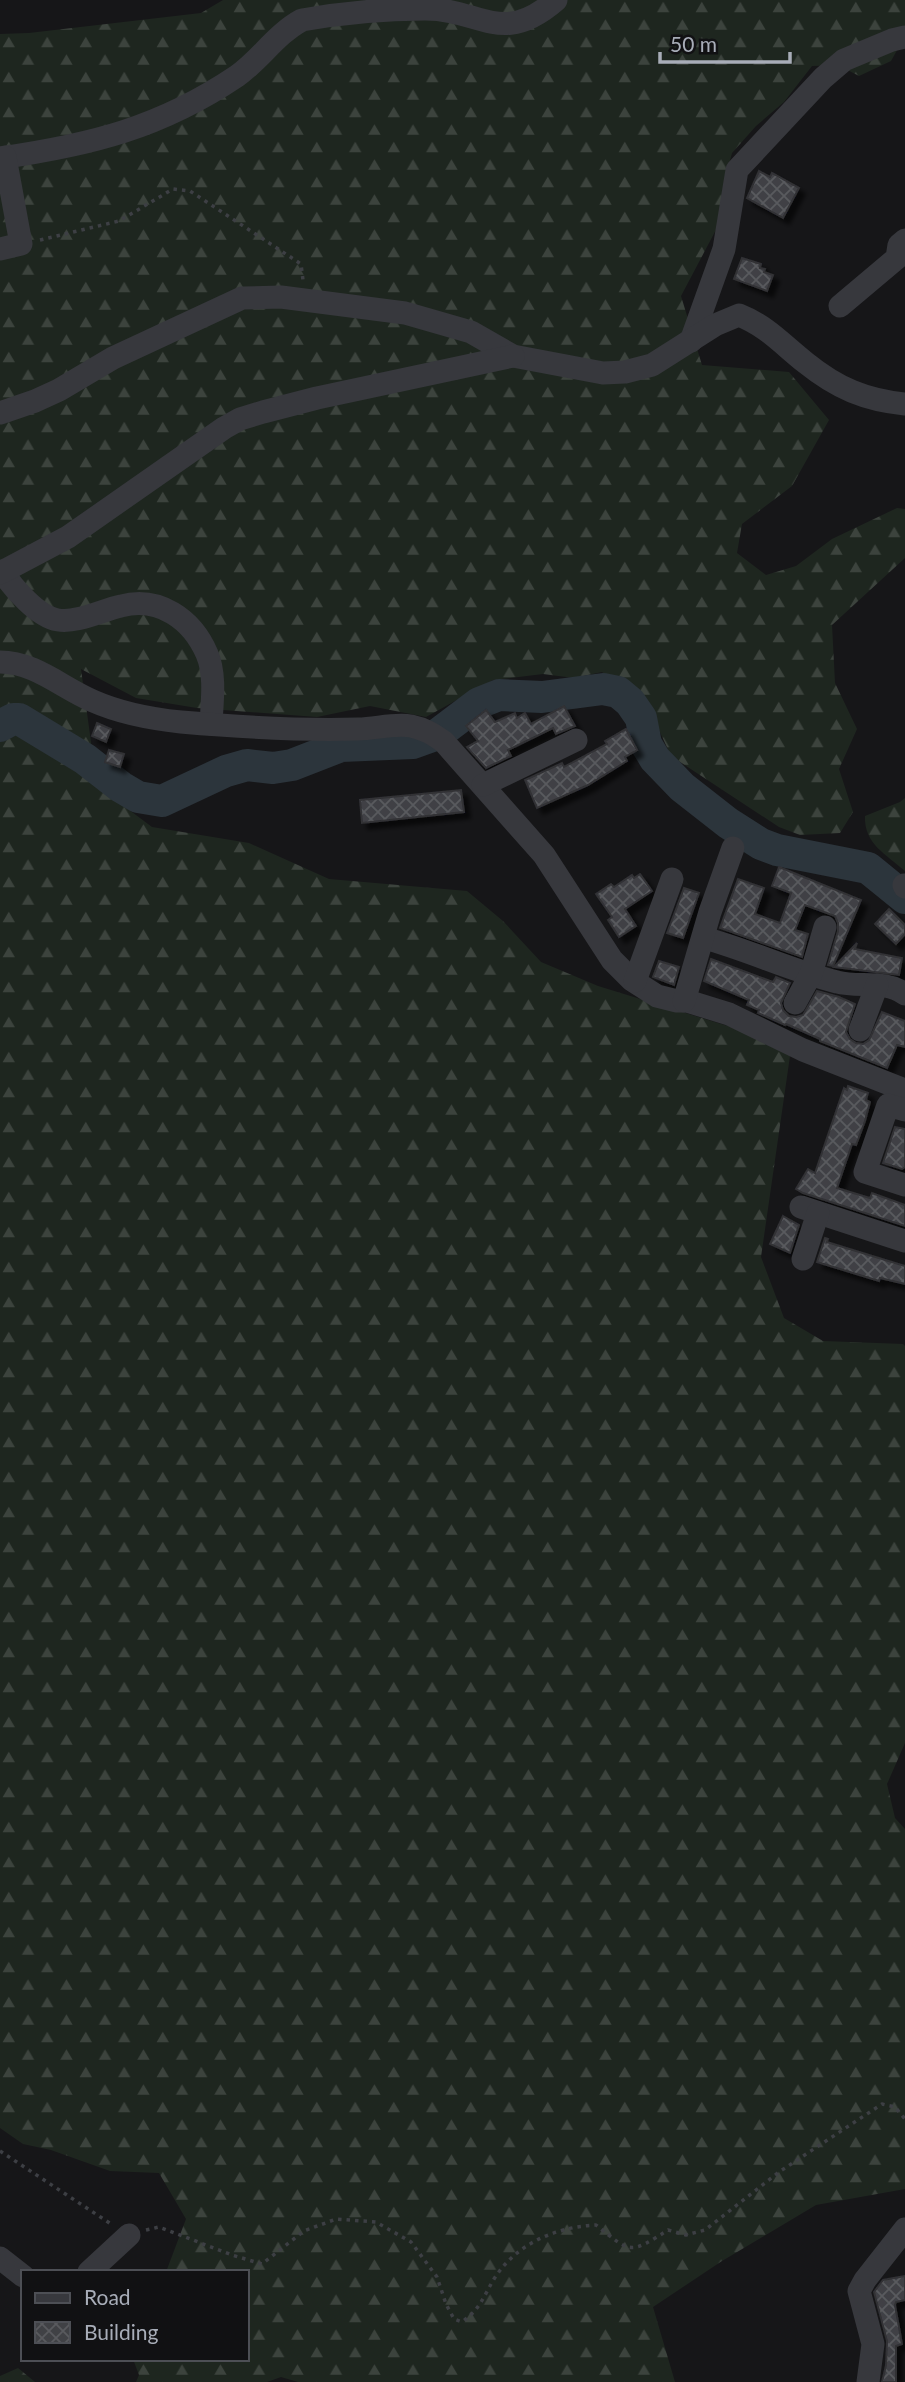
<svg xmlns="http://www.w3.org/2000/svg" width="905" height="2382" font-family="Lato,sans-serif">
	<defs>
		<pattern id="forest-firs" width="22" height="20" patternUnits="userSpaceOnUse" patternTransform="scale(1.75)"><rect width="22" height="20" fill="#1e261f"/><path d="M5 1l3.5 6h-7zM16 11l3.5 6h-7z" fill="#3c433d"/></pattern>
		<pattern id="building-cross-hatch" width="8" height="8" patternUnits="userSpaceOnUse" patternTransform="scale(1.75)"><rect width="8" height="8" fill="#404145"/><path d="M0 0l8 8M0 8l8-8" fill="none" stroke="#595a5e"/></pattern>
		<filter id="shadow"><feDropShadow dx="6" dy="6" stdDeviation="2" flood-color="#0009"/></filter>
	</defs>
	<rect width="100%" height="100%" fill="#161618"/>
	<!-- forest -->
	<g fill="url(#forest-firs)">
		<polygon points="223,0 905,0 905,36 891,61 859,76 838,65 812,66 784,102 756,126 732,153 725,179 727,209 681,296 702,365 789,372 829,420 792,486 742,524 737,553 766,575 796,566 832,539 897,508 905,509 905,558 832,625 835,683 857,729 839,769 853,812 840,833 800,835 779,827 671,756 653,717 639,699 602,672 574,678 543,674 493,680 426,717 370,706 317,717 197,708 136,698 81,669 97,786 152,827 249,843 329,879 467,891 503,921 541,962 598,986 783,1043 791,1049 761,1257 784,1318 823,1341 903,1344 905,1346 905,1743 887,1784 895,1818 905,1829 905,2189 816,2205 722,2261 653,2307 675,2382 298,2382 281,2377 267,2382 136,2382 139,2375 133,2359 247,2359 247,2272 166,2272 186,2219 159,2173 110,2171 51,2150 23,2144 0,2128 0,34 29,33 201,13"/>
		<path d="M905 798V871C886 854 864 844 865 816L900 802Z"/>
		<polygon points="18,2368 35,2382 0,2382 0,2376"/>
	</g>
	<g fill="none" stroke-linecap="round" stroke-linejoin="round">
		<!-- river -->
		<polyline stroke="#2c353c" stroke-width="32" points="0,726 13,719 19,719 85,759 121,787 138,797 162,801 226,771 247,765 273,768 292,765 341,746 413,743 438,734 479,703 499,695 542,697 603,689 618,692 630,702 641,718 646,744 655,759 682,787 728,823 761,844 777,850 868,868 905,898"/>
	</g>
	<!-- building -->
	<g fill="url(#building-cross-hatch)" stroke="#303034" stroke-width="2" filter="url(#shadow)">
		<polygon points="759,171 770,177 772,173 799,188 783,218 747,198"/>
		<polygon points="742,258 761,264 760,268 765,269 764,272 773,275 767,291 734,279"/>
		<polygon points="564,706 575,726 556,734 553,728 508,750 511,756 486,768 467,747 478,741 466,726 486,710 495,722 515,713 517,718 525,713 531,724"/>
		<polygon points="97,723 111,729 106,742 92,736"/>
		<polygon points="626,729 637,750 625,757 627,761 588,785 537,808 525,780 562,763 564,767 607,744 605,741"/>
		<polygon points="109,750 124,754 120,767 105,762"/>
		<polygon points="461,790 464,812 362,823 360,800"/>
		<polygon points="779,867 861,900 833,966 828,965 838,931 838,923 835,916 805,905 795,930 808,934 802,957 720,928 738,879 764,888 755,914 780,923 791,893 772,886"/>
		<polygon points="640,874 652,891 625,909 636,926 619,937 608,920 612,917 596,894 611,884 614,887 632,875 634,878"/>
		<polygon points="684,888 699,893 683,938 667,933"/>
		<polygon points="889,909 905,925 905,934 896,944 875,924"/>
		<polygon points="857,943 855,949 902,958 899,975 834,967"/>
		<polygon points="711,959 773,982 776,977 790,983 781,1003 783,1010 789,1016 796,1017 803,1015 817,991 839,997 855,1004 846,1032 850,1039 856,1043 863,1044 869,1040 882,1012 905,1021 905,1047 897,1045 887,1068 820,1041 820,1039 786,1024 785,1025 758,1013 759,1010 747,1005 749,1000 704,981"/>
		<polygon points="659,961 679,967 674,985 653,977"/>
		<polygon points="848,1086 868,1093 866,1100 870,1102 865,1121 856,1145 852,1144 837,1188 870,1198 872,1193 905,1205 905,1226 803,1193 796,1189 808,1169 815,1173 844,1088 847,1090"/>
		<polygon points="895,1127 905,1129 905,1167 902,1169 883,1163"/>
		<polygon points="783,1216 799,1225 790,1253 770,1244"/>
		<polygon points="825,1238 828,1239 827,1242 905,1266 905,1284 880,1278 879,1281 817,1262"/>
		<polygon points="905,2276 905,2300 896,2302 895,2305 902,2344 896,2346 896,2382 882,2382 886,2365 887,2341 874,2292 883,2280"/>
	</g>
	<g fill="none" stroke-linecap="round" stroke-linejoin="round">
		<!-- path -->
		<g stroke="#3d3f44" stroke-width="3.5" stroke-dasharray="3.5 5" stroke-linecap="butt">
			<polyline points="40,240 119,221 173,189 190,191 301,264 303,280"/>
			<polyline points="0,2151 111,2224"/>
			<path d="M146 2230 159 2227 232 2255 262 2264 304 2231 336 2219 376 2222 411 2242 437 2277 446 2304 454 2319 462 2322C481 2308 482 2299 494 2279 516 2244 555 2227 596 2225 631 2253 629 2255 668 2230L686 2235 705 2230 779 2172 882 2104 895 2107 905 2119"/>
		</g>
		<!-- minor -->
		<g stroke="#37383d" stroke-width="23">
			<path d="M0 158C90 145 160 128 237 76 260 60 276 34 302 20 342 13 384 9 425 9 481 9 502 47 556 0"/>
			<polyline points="0,249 21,244 5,157"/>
			<polyline points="840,306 897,258 899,245 905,240"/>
			<polyline points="691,341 724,249 737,170 823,78 844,60 892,40 905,37"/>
			<path d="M0 413 35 401 59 390 113 358 242 298 281 297 405 313 471 332 513 356 603 373 625 372 652 365 715 325 739 315C767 326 783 345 806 363 837 388 865 400 905 404"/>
			<path d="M2 571C13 588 38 617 58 620 78 623 102 610 121 606 159 596 192 619 207 654 216 675 212 702 211 724"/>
			<polyline points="0,573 68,537 224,428 240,419 263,412 317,398 513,356"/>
			<path d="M0 662C35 662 62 688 93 701 120 713 152 719 181 722 239 727 299 731 358 729 375 729 394 723 411 726 425 729 433 734 444 742L544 855 612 960 632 980 657 996 677 1001H687L729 1014 803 1050 905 1090"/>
			<polyline points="483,785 576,740"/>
			<polyline points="904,885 905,887"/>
			<path d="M704 938C749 950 791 971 837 982 859 988 885 979 905 994"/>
			<polyline points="635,981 672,879"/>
			<polyline points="684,1001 710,912 733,848"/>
			<polyline points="795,1003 811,974 825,927"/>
			<polyline points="860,1030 877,985"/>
			<polyline points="905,1110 888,1105 865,1172 905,1185"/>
			<polyline points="801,1207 905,1241"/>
			<polyline points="803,1259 818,1213"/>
			<polyline points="0,2258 23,2276"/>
			<polyline points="89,2272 129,2235"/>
			<polyline points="868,2382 873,2344 859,2291 865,2280 905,2229"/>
		</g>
	</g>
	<!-- legend -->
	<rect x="21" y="2270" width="228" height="91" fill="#111113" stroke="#4d4f55" stroke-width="2"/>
	<rect x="35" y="2293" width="35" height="10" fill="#37383d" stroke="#4d4f55" stroke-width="2"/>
	<text x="84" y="2305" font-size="21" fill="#a8adb8">Road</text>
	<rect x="35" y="2322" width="35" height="21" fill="url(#building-cross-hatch)" stroke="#4d4f55" stroke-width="2"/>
	<text x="84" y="2340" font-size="21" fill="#a8adb8">Building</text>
	<!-- scale -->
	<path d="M660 52v10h130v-10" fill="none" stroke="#a8adb8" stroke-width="3.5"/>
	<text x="670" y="52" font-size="21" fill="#a8adb8" stroke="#111113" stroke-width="5" paint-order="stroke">50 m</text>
</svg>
